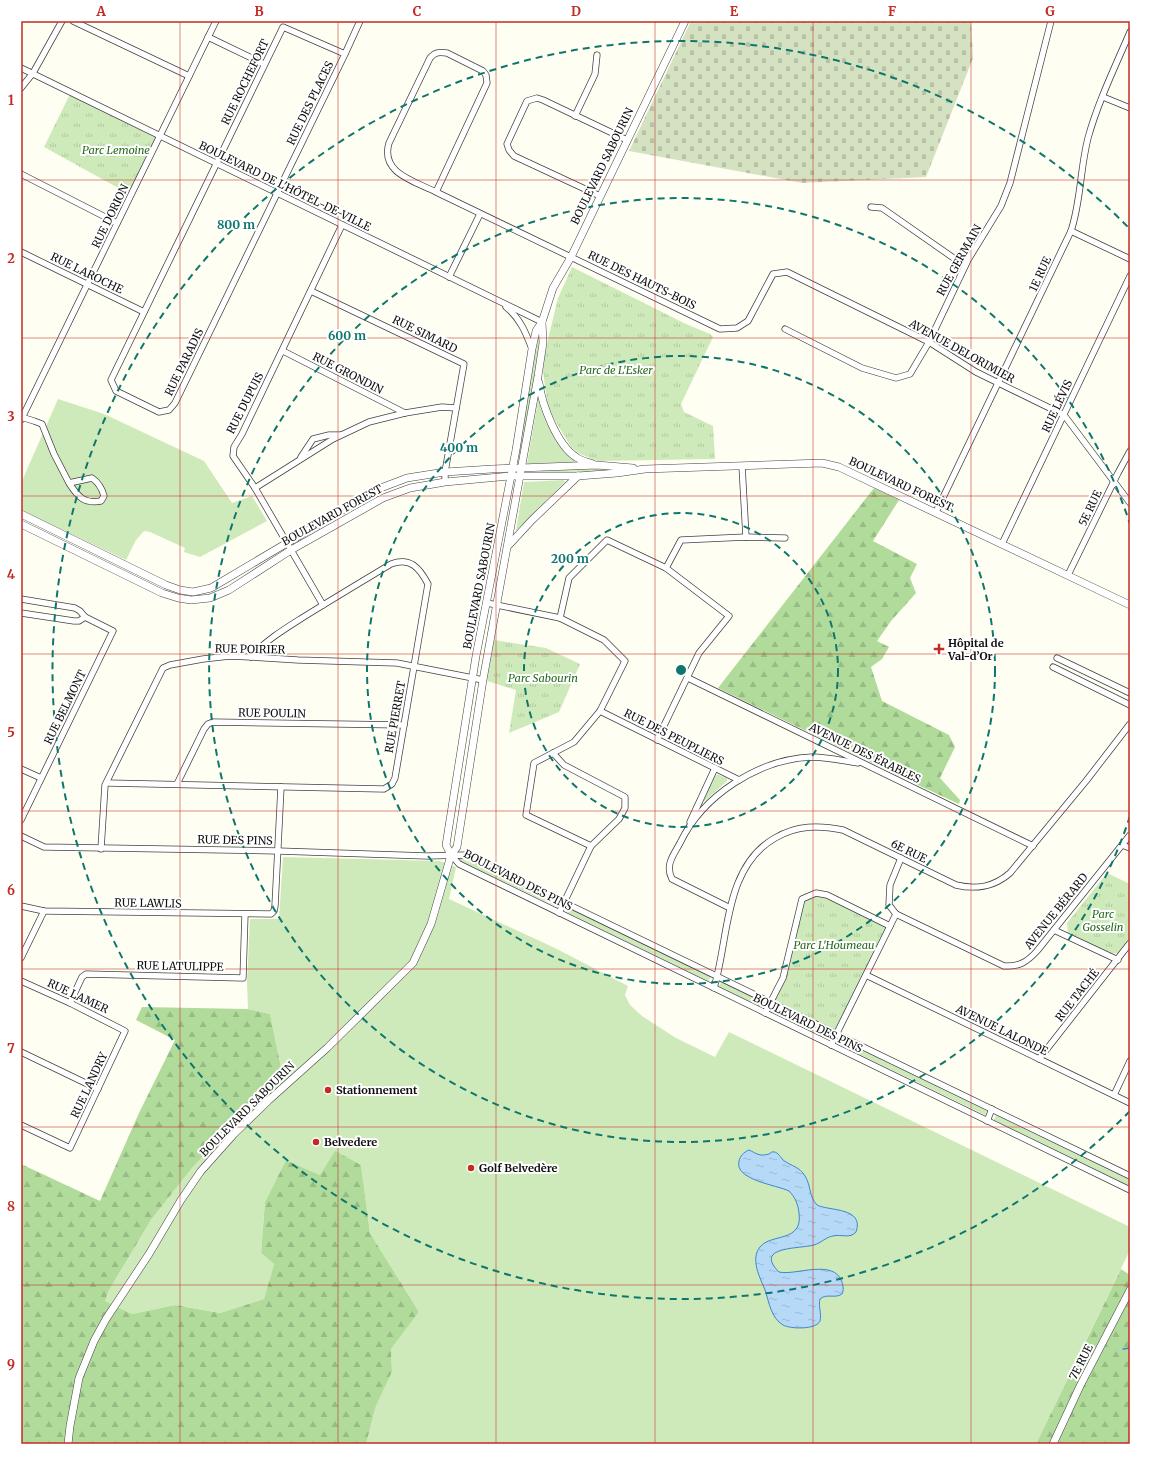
<svg xmlns="http://www.w3.org/2000/svg" width="1151" height="1465" font-family="Merriweather,serif">
	<defs>
		<pattern id="forest-firs" width="22" height="20" patternUnits="userSpaceOnUse"><rect width="22" height="20" fill="#b1db9a"/><path d="M5 1l3.5 6h-7zM16 11l3.5 6h-7z" fill="#97bb84"/></pattern>
		<pattern id="cemetery-stones" width="16" height="16" patternUnits="userSpaceOnUse"><rect width="16" height="16" fill="#d5e2c2"/><path d="M2 7V4a2 2 0 0 1 4 0v3zM10 15v-3a2 2 0 0 1 4 0v3z" fill="#b6c1a6"/></pattern>
		<pattern id="park-tufts" width="24" height="20" patternUnits="userSpaceOnUse"><rect width="24" height="20" fill="#cfeaba"/><path d="M3 7l-1-3M5 7V3M7 7l1-3M15 17l-1-3M17 17v-4M19 17l1-3" fill="none" stroke="#b1c89f"/></pattern>
		<pattern id="water-ripples" width="26" height="14" patternUnits="userSpaceOnUse"><rect width="26" height="14" fill="#b6d9f7"/><path d="M2 4q2-2 4 0t4 0M15 11q2-2 4 0t4 0" fill="none" stroke="#9bb9d3"/></pattern>
	</defs>
	<rect width="100%" height="100%" fill="#fffef2"/>
	<!-- grass -->
	<g fill="#cfeaba">
		<polygon points="538,330 540,331 539,340 540,348 520,464 518,465 519,453 518,447"/>
		<polygon points="539,395 575,460 575,462 527,464"/>
		<polygon points="58,399 104,414 204,461 232,503 252,496 267,521 200,557 184,552 185,548 150,532 144,531 136,540 126,560 21,510 21,483"/>
		<polygon points="602,468 613,468 613,471 597,473 536,473 542,471"/>
		<polygon points="564,480 565,482 517,530 516,530 524,482"/>
		<polygon points="716,775 719,775 727,778 727,781 705,801 703,801 702,800 714,776"/>
		<polygon points="283,857 440,861 456,867 449,899 555,948 628,986 625,995 630,1005 642,1016 676,1038 715,1057 729,1032 1130,1227 1130,1250 1036,1444 366,1444 376,1406 392,1372 391,1349 419,1312 370,1233 361,1165 320,1175 286,1160 265,1202 261,1253 274,1264 264,1299 220,1313 175,1305 132,1314 105,1301 109,1290 151,1220 192,1168 282,1072 270,1014 248,1009 247,982 250,919 279,919"/>
		<polygon points="459,857 469,862 475,862 559,903 557,907 458,860"/>
		<polygon points="568,907 710,976 710,979 708,981 566,912"/>
		<polygon points="721,982 764,1002 762,1007 719,987"/>
		<polygon points="773,1007 831,1035 829,1040 771,1011"/>
		<polygon points="840,1039 987,1111 985,1115 838,1044"/>
		<polygon points="996,1115 1130,1180 1130,1186 994,1120"/>
	</g>
	<!-- forest -->
	<g fill="url(#forest-firs)">
		<polygon points="874,488 899,500 873,541 917,564 910,578 916,593 891,621 877,641 889,647 882,659 871,667 882,701 949,735 955,747 940,778 960,800 959,804 894,774 718,688"/>
		<polygon points="142,1007 248,1009 270,1014 282,1072 192,1168 151,1220 109,1290 105,1301 132,1314 175,1305 220,1313 264,1299 274,1264 261,1253 265,1202 286,1160 320,1175 335,1151 361,1165 370,1233 419,1312 391,1349 392,1372 376,1406 366,1444 21,1444 21,1164 100,1201 139,1113 175,1040 136,1020"/>
		<polygon points="1121,1269 1130,1275 1130,1444 1036,1444"/>
	</g>
	<!-- cemetery -->
	<polygon fill="url(#cemetery-stones)" points="691,21 971,21 973,58 926,177 802,183 629,151"/>
	<!-- park -->
	<g fill="url(#park-tufts)">
		<polygon points="71,92 160,136 131,195 44,147"/>
		<polygon points="572,267 686,324 710,334 713,337 681,404 684,412 713,426 715,459 597,461 580,454 571,447 548,409 542,364 558,298"/>
		<polygon points="494,640 546,648 580,664 559,712 509,733 516,690 487,681"/>
		<polygon points="1107,873 1130,884 1130,937 1118,953 1110,954 1068,933 1067,923"/>
		<polygon points="816,893 890,926 837,1035 770,1003 783,978 802,899"/>
	</g>
	<!-- water -->
	<path fill="url(#water-ripples)" stroke="#3c87cf" d="M749 1150C756 1153 759 1157 769 1154 770 1153 773 1151 774 1152 778 1152 781 1158 783 1160 791 1166 800 1167 805 1176 811 1185 809 1197 817 1205 828 1211 865 1207 856 1232 850 1239 842 1234 833 1236 826 1237 821 1243 814 1245 800 1249 753 1246 779 1272 795 1276 834 1258 842 1282 843 1286 844 1290 842 1294 835 1299 827 1293 820 1299 818 1306 822 1314 820 1321 816 1330 790 1329 783 1325 771 1318 769 1302 765 1290 760 1278 750 1259 760 1247 771 1233 803 1243 799 1213 798 1204 795 1197 789 1191 777 1185 734 1180 739 1161 740 1156 744 1152 749 1150Z"/>
	<g fill="none" stroke-linecap="round" stroke-linejoin="round">
		<!-- stream -->
		<polyline stroke="#3c87cf" stroke-width="1.5" points="1123,1349 1130,1348"/>
		<!-- minor casing -->
		<g stroke="#424242" stroke-width="7">
			<g id="minor">
				<polyline points="73,21 189,76"/>
				<polyline points="208,37 264,64"/>
				<polyline points="345,54 283,27 111,380 116,391 159,412 169,410 175,403 345,54 360,21"/>
				<polyline points="21,68 542,322"/>
				<polyline points="21,88 33,73 62,21"/>
				<polyline points="1103,97 1130,108"/>
				<polyline points="575,116 595,74 597,55"/>
				<polyline points="21,174 117,223"/>
				<path d="M436 192C414 181 380 173 389 143L430 58C435 52 439 52 447 53L483 71 486 75 487 83 436 192 720 329 737 328 748 321 773 274 787 272 929 342 976 372 1064 415 1130 503"/>
				<polyline points="600,196 514,156 509,150 507,144 527,101 537,98 543,100 627,140"/>
				<polyline points="871,207 882,208 965,266"/>
				<polyline points="1071,231 1130,259"/>
				<polyline points="21,252 144,312"/>
				<polyline points="449,277 480,214"/>
				<polyline points="311,291 464,364 445,472 445,482"/>
				<path d="M506 307C520 318 526 333 532 349"/>
				<polyline points="785,329 862,368 896,378 910,374 929,342 968,260 1001,206 1010,183 1051,21"/>
				<polyline points="283,351 405,413"/>
				<path d="M21 417 34 421 42 424 54 454 69 483 92 478C99 483 102 488 104 496L101 501C84 504 78 497 69 483"/>
				<polyline points="21,420 216,21"/>
				<polyline points="301,457 313,439 329,435 340,435"/>
				<polyline points="742,466 746,537"/>
				<polyline points="255,488 333,439 369,422 405,413 442,407 456,408"/>
				<path d="M936 512 1071 231C1081 201 1080 169 1088 138 1098 102 1115 67 1130 32"/>
				<polyline points="1002,544 1130,276"/>
				<polyline points="666,568 681,540 746,537 785,538"/>
				<polyline points="1068,575 1118,473 1130,451"/>
				<polyline points="21,599 75,608 80,611 85,617 113,631 21,820"/>
				<polyline points="487,603 560,618 604,640 625,661 600,711 574,742 534,763 526,815 591,846"/>
				<polyline points="323,605 255,488 233,456 234,447 242,434 342,225"/>
				<polyline points="21,613 74,621 79,621 85,617"/>
				<polyline points="560,618 569,578 607,540 666,568 729,616 699,653 657,740"/>
				<polyline points="1057,658 1130,693"/>
				<polyline points="1053,667 1130,705"/>
				<polyline points="688,678 1033,846"/>
				<polyline points="600,711 739,780"/>
				<polyline points="553,753 564,765 625,797 625,808 619,819 591,846 559,913"/>
				<polyline points="21,769 41,778"/>
				<path d="M107 783 384 789 392 784 395 778 428 584C419 567 410 557 391 564 361 582 331 600 302 618 283 630 265 641 251 657"/>
				<polyline points="177,784 204,729 208,724 213,722 404,725"/>
				<polyline points="690,822 715,768"/>
				<polyline points="21,836 44,847 278,851 427,856 466,855 1130,1176"/>
				<polyline points="1122,845 1130,848"/>
				<polyline points="101,849 105,785 163,668 170,665 203,659 230,656 251,657 298,660 397,663 483,680"/>
				<polyline points="451,855 459,864 1130,1190"/>
				<path d="M901 858 890 885 889 905 896 914 1004 966C1019 967 1027 962 1037 951L1130 835"/>
				<polyline points="21,906 44,911 271,914 274,911 275,906 281,787"/>
				<path d="M730 908 672 879C665 865 673 856 680 843 703 795 759 759 812 757 827 757 843 761 858 763"/>
				<polyline points="1054,930 1118,960"/>
				<polyline points="21,958 44,911"/>
				<polyline points="866,975 1130,1103"/>
				<polyline points="21,981 70,1003 125,1031 70,1148 21,1125"/>
				<path d="M714 988C729 938 724 867 775 838 797 825 819 825 843 830L956 885C977 890 994 887 1010 873L1086 781 1130 724"/>
				<polyline points="70,1003 82,977 86,974 243,978 245,914"/>
				<polyline points="765,1013 783,978 802,899 816,893 827,895 890,926"/>
				<polyline points="831,1045 896,914"/>
				<polyline points="21,1052 98,1089"/>
				<polyline points="1039,1059 1130,943"/>
				<polyline points="1114,1095 1130,1061"/>
				<polyline points="987,1121 992,1109"/>
			</g>
		</g>
		<!-- tertiary casing -->
		<g stroke="#424242" stroke-width="8">
			<g id="tertiary">
				<path d="M539 383C542 405 557 445 576 457 581 461 588 462 593 464"/>
				<polyline points="21,514 166,585 180,590 193,592 211,588 378,489 407,478 445,472 492,469 597,465 633,468"/>
				<polyline points="21,524 162,593 178,598 191,600 210,598 229,590 291,550 383,498 410,488 445,482 511,476 578,476 617,473 645,469 822,463 839,467 1130,605"/>
				<polyline points="508,546 532,520 578,476"/>
				<polyline points="451,855 446,845 476,656 516,450 532,349 536,331 542,322 553,288 571,257 685,21"/>
				<polyline points="68,1444 70,1426 79,1378 94,1341 106,1319 149,1254 181,1200 201,1171 234,1134 269,1100 327,1048 413,963 431,924 451,855 457,847 483,680 538,376 543,343 542,322"/>
				<polyline points="1053,1444 1080,1386 1130,1290"/>
			</g>
		</g>
		<!-- minor -->
		<use href="#minor" stroke="#fff" stroke-width="5.5"/>
		<!-- tertiary -->
		<use href="#tertiary" stroke="#fff" stroke-width="7"/>
	</g>
	<!-- grid -->
	<path fill="none" stroke="#c22c25" stroke-width="1" stroke-opacity="0.55" d="M180 21V1444M338 21V1444M496 21V1444M655 21V1444M813 21V1444M971 21V1444M21 180H1130M21 338H1130M21 496H1130M21 654H1130M21 811H1130M21 969H1130M21 1127H1130M21 1285H1130"/>
	<!-- distance rings -->
	<g fill="none" stroke="#0f766e" stroke-width="2" stroke-dasharray="7 5">
		<circle cx="681" cy="670" r="157"/>
		<circle cx="681" cy="670" r="314"/>
		<path d="M1130 816A472 472 0 1 1 1130 524"/>
		<path d="M1130 1111A629 629 0 1 1 1130 229"/>
	</g>
	<!-- markers -->
	<g fill="#c22c25" stroke="#fff" stroke-width="1.5">
		<path d="M937 643h4v4h4v4h-4v4h-4v-4h-4v-4h4z"/>
		<circle cx="328" cy="1090" r="4"/>
		<circle cx="316" cy="1142" r="4"/>
		<circle cx="471" cy="1168" r="4"/>
	</g>
	<g text-anchor="middle" stroke-width="4" stroke-linejoin="round" paint-order="stroke">
		<!-- street labels -->
		<g font-size="11" fill="#0f0f0f" stroke="#fff">
			<text transform="translate(245 82) rotate(-64)" y="4">RUE ROCHEFORT</text>
			<text transform="translate(310 103) rotate(-64)" y="4">RUE DES PLACES</text>
			<text transform="translate(602 166) rotate(-64)" y="4">BOULEVARD SABOURIN</text>
			<text transform="translate(285 186) rotate(26)" y="4">BOULEVARD DE L'HÔTEL-DE-VILLE</text>
			<text transform="translate(110 216) rotate(-64)" y="4">RUE DORION</text>
			<text transform="translate(959 260) rotate(-61)" y="4">RUE GERMAIN</text>
			<text transform="translate(87 273) rotate(26)" y="4">RUE LAROCHE</text>
			<text transform="translate(1040 274) rotate(-65)" y="4">1E RUE</text>
			<text transform="translate(642 280) rotate(26)" y="4">RUE DES HAUTS-BOIS</text>
			<text transform="translate(425 334) rotate(26)" y="4">RUE SIMARD</text>
			<text transform="translate(962 351) rotate(29)" y="4">AVENUE DELORIMIER</text>
			<text transform="translate(184 362) rotate(-64)" y="4">RUE PARADIS</text>
			<text transform="translate(348 373) rotate(27)" y="4">RUE GRONDIN</text>
			<text transform="translate(245 403) rotate(-63)" y="4">RUE DUPUIS</text>
			<text transform="translate(1057 406) rotate(-65)" y="4">RUE LÉVIS</text>
			<text transform="translate(901 484) rotate(25)" y="4">BOULEVARD FOREST</text>
			<text transform="translate(1090 508) rotate(-64)" y="4">5E RUE</text>
			<text transform="translate(332 515) rotate(-29)" y="4">BOULEVARD FOREST</text>
			<text transform="translate(479 586) rotate(-79)" y="4">BOULEVARD SABOURIN</text>
			<text transform="translate(250 649) rotate(1)" y="4">RUE POIRIER</text>
			<text transform="translate(65 707) rotate(-64)" y="4">RUE BELMONT</text>
			<text transform="translate(272 713) rotate(1)" y="4">RUE POULIN</text>
			<text transform="translate(395 717) rotate(-80)" y="4">RUE PIERRET</text>
			<text transform="translate(674 737) rotate(27)" y="4">RUE DES PEUPLIERS</text>
			<text transform="translate(865 753) rotate(26)" y="4">AVENUE DES ÉRABLES</text>
			<text transform="translate(235 840) rotate(1)" y="4">RUE DES PINS</text>
			<text transform="translate(909 851) rotate(26)" y="4">6E RUE</text>
			<text transform="translate(518 880) rotate(27)" y="4">BOULEVARD DES PINS</text>
			<text transform="translate(148 903) rotate(1)" y="4">RUE LAWLIS</text>
			<text transform="translate(1056 911) rotate(-51)" y="4">AVENUE BÉRARD</text>
			<text transform="translate(180 966) rotate(1)" y="4">RUE LATULIPPE</text>
			<text transform="translate(1077 995) rotate(-52)" y="4">RUE TACHÉ</text>
			<text transform="translate(78 996) rotate(25)" y="4">RUE LAMER</text>
			<text transform="translate(808 1023) rotate(26)" y="4">BOULEVARD DES PINS</text>
			<text transform="translate(1002 1030) rotate(26)" y="4">AVENUE LALONDE</text>
			<text transform="translate(89 1085) rotate(-65)" y="4">RUE LANDRY</text>
			<text transform="translate(247 1109) rotate(-45)" y="4">BOULEVARD SABOURIN</text>
			<text transform="translate(1081 1362) rotate(-63)" y="4">7E RUE</text>
		</g>
		<!-- park labels -->
		<g font-size="11" font-style="italic" fill="#27691e" stroke="#fff">
			<text x="116" y="154">Parc Lemoine</text>
			<text x="616" y="374">Parc de L'Esker</text>
			<text x="543" y="682">Parc Sabourin</text>
			<text x="1103" y="918">Parc<tspan x="1103" dy="13">Gosselin</tspan></text>
			<text x="834" y="949">Parc L'Houmeau</text>
		</g>
		<!-- poi labels -->
		<g font-size="11" font-weight="bold" fill="#0f0f0f" stroke="#fff" text-anchor="start">
			<text x="948" y="647">Hôpital de<tspan x="948" dy="13">Val-d’Or</tspan></text>
			<text x="336" y="1094">Stationnement</text>
			<text x="324" y="1146">Belvedere</text>
			<text x="479" y="1172">Golf Belvedère</text>
		</g>
	</g>
	<circle cx="681" cy="670" r="6" fill="#0f766e" stroke="#fff" stroke-width="2"/>
	<g font-size="12" text-anchor="middle" font-weight="bold" fill="#0f766e" stroke="#fff" stroke-width="4" stroke-linejoin="round" paint-order="stroke">
		<text x="236" y="229">800 m</text>
		<text x="347" y="340">600 m</text>
		<text x="459" y="452">400 m</text>
		<text x="570" y="563">200 m</text>
	</g>
	<!-- border -->
	<rect width="1151" height="1465" fill="none" stroke="#ffffff" stroke-width="44"/>
	<rect x="22" y="22" width="1107" height="1421" fill="none" stroke="#c22c25" stroke-width="1.5"/>
	<g font-size="13" text-anchor="middle" font-weight="bold" fill="#c22c25">
		<text x="101" y="16">A</text>
		<text x="259" y="16">B</text>
		<text x="417" y="16">C</text>
		<text x="576" y="16">D</text>
		<text x="734" y="16">E</text>
		<text x="892" y="16">F</text>
		<text x="1050" y="16">G</text>
		<text x="11" y="105">1</text>
		<text x="11" y="263">2</text>
		<text x="11" y="421">3</text>
		<text x="11" y="579">4</text>
		<text x="11" y="737">5</text>
		<text x="11" y="895">6</text>
		<text x="11" y="1053">7</text>
		<text x="11" y="1211">8</text>
		<text x="11" y="1369">9</text>
	</g>
</svg>
